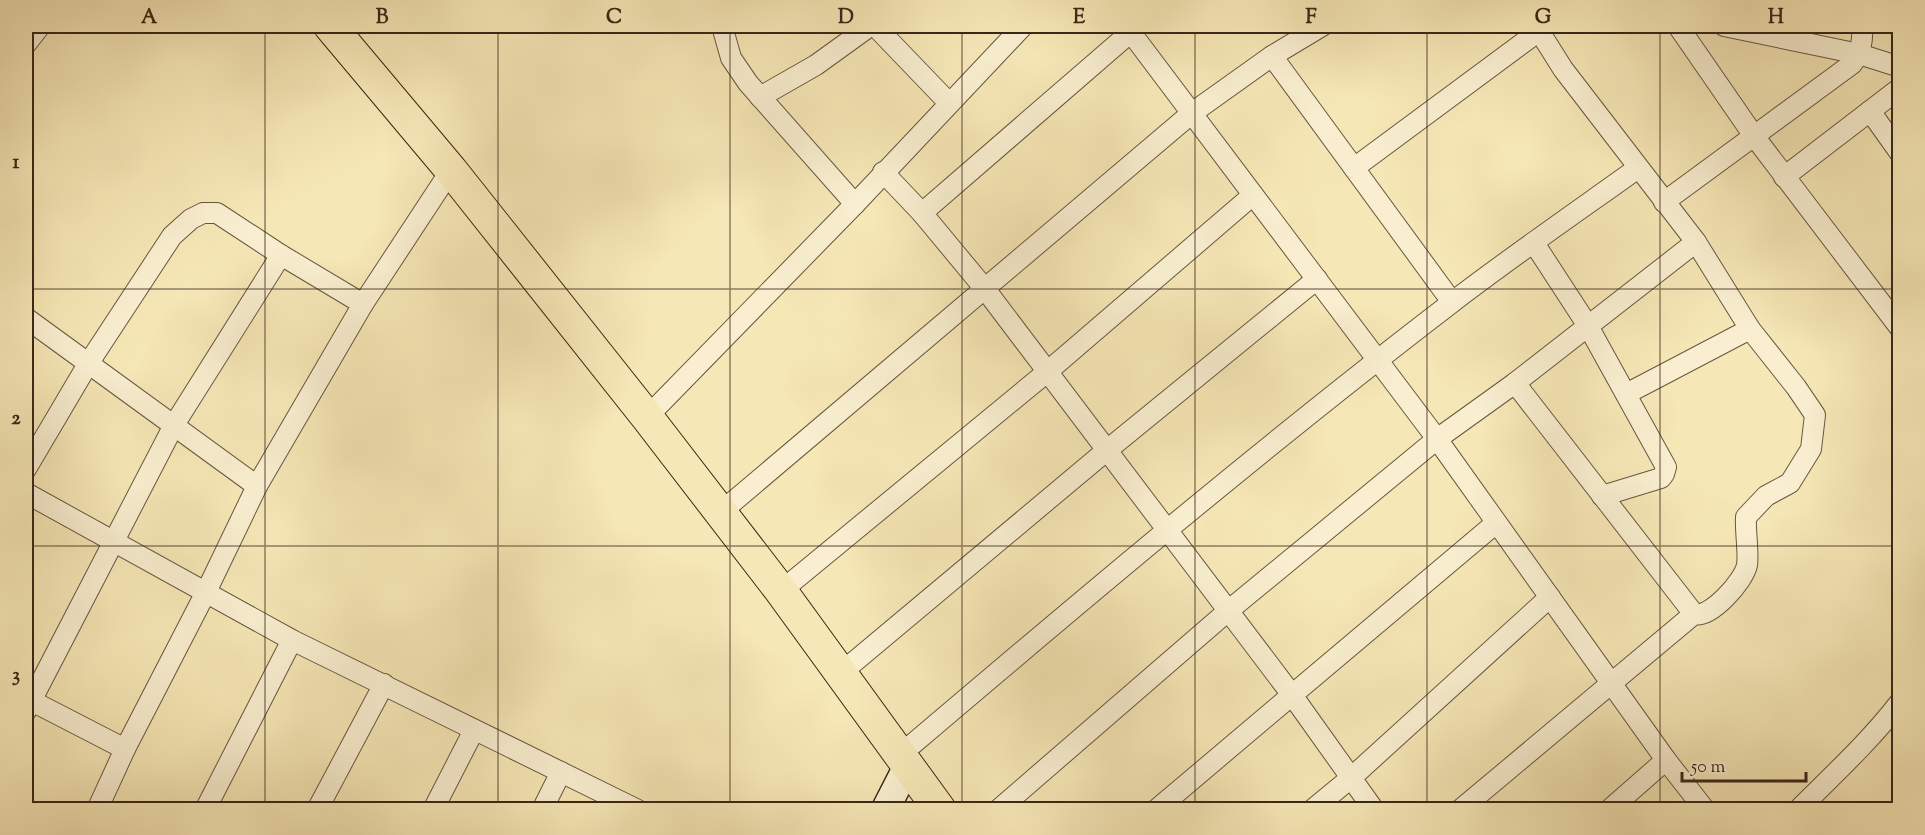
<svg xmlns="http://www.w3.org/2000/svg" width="1925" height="835" font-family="'Sorts Mill Goudy',serif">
	<rect width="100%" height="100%" fill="#f6e7b6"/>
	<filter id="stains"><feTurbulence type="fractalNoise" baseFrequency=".00333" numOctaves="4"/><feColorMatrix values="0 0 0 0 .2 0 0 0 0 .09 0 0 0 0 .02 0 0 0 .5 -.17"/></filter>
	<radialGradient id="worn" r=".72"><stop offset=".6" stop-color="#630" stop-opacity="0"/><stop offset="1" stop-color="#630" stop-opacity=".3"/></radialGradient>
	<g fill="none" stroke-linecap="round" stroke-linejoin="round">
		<!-- street casing -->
		<g stroke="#68563f" stroke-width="22">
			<g id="street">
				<polyline points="722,26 731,58 748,83 855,204"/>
				<polyline points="875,26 949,103"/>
				<polyline points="1126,26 1437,439 1666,760 1609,810"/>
				<polyline points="1678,26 1754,136 1900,328"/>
				<polyline points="1724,26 1859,54 1900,67"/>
				<polyline points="26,44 40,26"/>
				<polyline points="1272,56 1452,302"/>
				<polyline points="760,97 816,65 870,26"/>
				<polyline points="1870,111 1900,153"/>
				<polyline points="1354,168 1539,31"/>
				<polyline points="883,172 922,213 985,289 1292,695 1156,810"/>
				<polyline points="1784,177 1900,88"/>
				<path d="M1664 202 1852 64C1861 52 1863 41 1862 26"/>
				<polyline points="922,213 1131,32"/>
				<polyline points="1534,243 1588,326 1666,467 1664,474 1661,478 1602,496"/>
				<polyline points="26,318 257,486"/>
				<polyline points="1515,383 1694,614"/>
				<polyline points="1626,394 1750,329"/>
				<polyline points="647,417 855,204 1023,26"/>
				<polyline points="26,469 88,364 172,236 191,219 203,213 217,213 281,255 363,304"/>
				<polyline points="26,493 292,640 205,810"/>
				<polyline points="721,512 1192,113 1272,56 1322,26"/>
				<polyline points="781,591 1047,372 1253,195"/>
				<polyline points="292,640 638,810"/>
				<polyline points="842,672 1106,451 1317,279"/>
				<polyline points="26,698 125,749"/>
				<polyline points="26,711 174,425 281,255"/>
				<path d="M901 754C1081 601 1262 448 1450 304 1511 257 1575 213 1638 168"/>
				<polyline points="1666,760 1705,810"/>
				<polyline points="97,810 125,749 206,592 257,486 363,304 451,170"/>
				<polyline points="317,810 384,684"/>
				<polyline points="433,810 474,730"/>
				<polyline points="542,810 561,772"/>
				<polyline points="998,810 1228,611 1437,439 1515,383 1696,242"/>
				<polyline points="1312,810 1352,777 1550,597"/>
				<polyline points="1374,810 1292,695 1496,523"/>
				<path d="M1460 810 1694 614C1710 619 1744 581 1747 565 1749 554 1745 530 1746 517L1766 496 1790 483 1811 449 1815 415 1796 387 1750 329 1696 242 1563 69 1536 26"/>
				<path d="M1798 810C1833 775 1870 741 1900 702"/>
			</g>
		</g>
		<!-- secondary casing -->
		<g stroke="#382617" stroke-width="30">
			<polyline id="secondary" points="885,810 908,765"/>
		</g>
		<!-- primary casing -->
		<g stroke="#382617" stroke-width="34">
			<polyline id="primary" points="330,26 451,170 647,417 781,591 940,810"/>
		</g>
		<!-- street -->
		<use href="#street" stroke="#f9efd0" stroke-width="20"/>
		<!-- secondary -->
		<use href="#secondary" stroke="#f9efd0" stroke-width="27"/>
		<!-- primary -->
		<use href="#primary" stroke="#f6e7b6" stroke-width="32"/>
	</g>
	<!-- grid -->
	<path fill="none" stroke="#382617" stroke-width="1.5" stroke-opacity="0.55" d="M265 26V810M498 26V810M730 26V810M962 26V810M1195 26V810M1427 26V810M1660 26V810M26 289H1900M26 546H1900"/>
	<!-- margin -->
	<rect width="1925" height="835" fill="none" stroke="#f6e7b6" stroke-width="66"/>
	<!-- scale -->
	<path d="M1682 772v9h124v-9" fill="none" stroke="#382617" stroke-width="3"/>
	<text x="1691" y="772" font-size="18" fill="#382617" stroke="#f9efd0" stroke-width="4.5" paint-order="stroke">50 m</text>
	<rect x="33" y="33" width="1859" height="769" fill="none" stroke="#382617" stroke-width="2"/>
	<g font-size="20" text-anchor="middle" font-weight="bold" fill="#382617">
		<text x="149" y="23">A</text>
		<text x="382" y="23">B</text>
		<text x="614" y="23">C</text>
		<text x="846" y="23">D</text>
		<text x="1079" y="23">E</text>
		<text x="1311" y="23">F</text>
		<text x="1543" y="23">G</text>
		<text x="1776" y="23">H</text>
		<text x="16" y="168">1</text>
		<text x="16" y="424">2</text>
		<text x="16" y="681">3</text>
	</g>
	<rect width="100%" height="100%" filter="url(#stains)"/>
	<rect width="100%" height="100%" fill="url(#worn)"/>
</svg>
